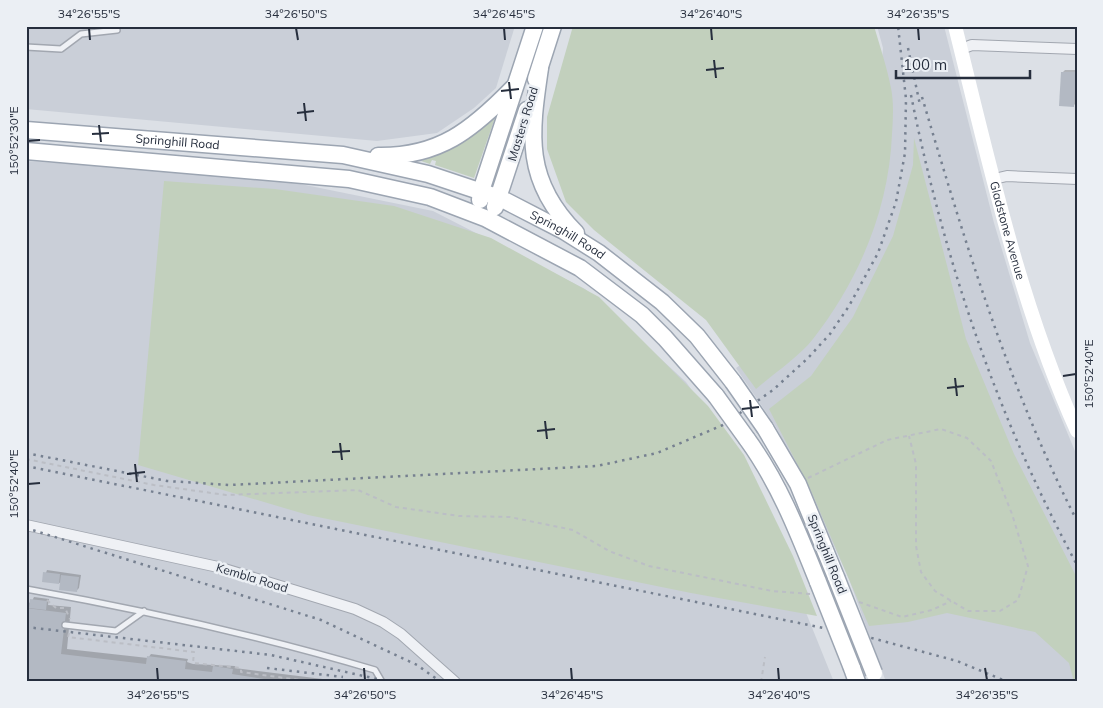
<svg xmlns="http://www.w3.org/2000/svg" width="1103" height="708" font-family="Mulish,sans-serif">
	<rect width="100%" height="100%" fill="#dce0e6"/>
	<!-- built -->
	<g fill="#cacfd8">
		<polygon points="26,26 515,26 496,88 474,108 437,133 377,141 26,109"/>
		<polygon points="877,26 944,26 994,223 1030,343 1077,456 1077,682 886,682 849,579 814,502 776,427 736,368 801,322 873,174 883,48"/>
		<polygon points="26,161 266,177 433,211 585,289 686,382 748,469 834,682 26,682"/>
	</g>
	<!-- green -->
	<g fill="#c2d0bd">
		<path d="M573 26H874C880 47 887 67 891 88 894 103 893 119 892 134 889 209 859 280 813 339 799 357 773 374 756 389L706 320 594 230 566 202 547 149V117Z"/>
		<polygon points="496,115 474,178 435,165 436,161 432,160 430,164 421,161 458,145"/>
		<polygon points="914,138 966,339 1014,454 1077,578 1077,682 1074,682 1069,663 1035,632 947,613 908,622 869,626 812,493 769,409 811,376 853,317 893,236 913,165"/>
		<polygon points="164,181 275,189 394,206 491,238 599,297 708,406 744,455 793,556 817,616 691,593 308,515 138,465"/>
	</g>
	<!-- shadow -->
	<g fill="#0003">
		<polygon points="1065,70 1077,70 1076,103 1073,106 1062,73"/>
		<polygon points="47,570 81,575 79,588 76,591 61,583 43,581"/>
		<polygon points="34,597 49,599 48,605 71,607 67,649 148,658 151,654 188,659 187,662 193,664 235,666 235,668 347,682 26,682 26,602 31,603"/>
	</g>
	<!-- building -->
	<g fill="#b3b9c3">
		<polygon points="1061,72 1076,72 1074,107 1059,106"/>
		<polygon points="43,572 60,574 59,584 42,582"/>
		<polygon points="61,575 79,577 77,592 59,590"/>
		<polygon points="30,599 47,601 46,610 29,608"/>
		<polygon points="26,608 66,613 61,654 146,664 147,656 186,661 185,669 212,672 213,666 233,669 232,674 284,682 26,682"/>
	</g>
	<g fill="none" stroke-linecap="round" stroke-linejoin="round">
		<!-- lane casing -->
		<g stroke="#a2a7b0" stroke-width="8">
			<g id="lane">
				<polyline points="26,47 61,49 81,34 117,30"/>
				<path d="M26 589C144 610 260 636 375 670L382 682"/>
				<polyline points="65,625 116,631 144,611"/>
			</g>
		</g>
		<!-- street casing -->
		<g stroke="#a2a7b0" stroke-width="12">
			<g id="street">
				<polyline points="961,49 972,45 1077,49"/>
				<polyline points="994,179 1007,176 1077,179"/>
				<polyline points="26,525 218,567 355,609 383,622 401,634 455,682"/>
			</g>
		</g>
		<!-- primary casing -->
		<g stroke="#9ca5b2" stroke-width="19">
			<g id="primary">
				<path d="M540 68C530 135 524 181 576 233"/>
				<polyline points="536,79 553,26"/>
				<path id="s2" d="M26 130 343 155 428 174 500 198 564 231 599 253 662 302 697 336 733 382"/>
				<polyline points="26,151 349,179 430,197 485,218 580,268 642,315 665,338 716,396"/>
				<path d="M378 156C439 157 472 130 513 88"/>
				<polyline points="480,200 481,191 535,26"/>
				<polyline points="495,207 527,110"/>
				<polyline points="765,428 798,484 836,577"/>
				<path d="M747 439C779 483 798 532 818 582"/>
				<polyline points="852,668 857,682"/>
			</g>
		</g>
		<!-- path -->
		<g stroke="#bbbec5" stroke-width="2" stroke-dasharray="4 4" stroke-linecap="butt">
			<polyline points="26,459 154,485 226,495 358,490 396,507 459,516 510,517 573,530 609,551 649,566 772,591 810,594"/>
			<polyline points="808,478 887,440 941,429 967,438 991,461 1012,514 1028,566 1018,600 1000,611 968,611 935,591 921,572 916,546 916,464 909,436"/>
			<polyline points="47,600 56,608 65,608 70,619"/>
			<polyline points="859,602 902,617 932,610 951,601"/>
			<polyline points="69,633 68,637 194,652 193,663 241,668 241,672 314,682"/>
			<polyline points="761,682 765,657"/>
		</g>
		<!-- lane -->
		<use href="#lane" stroke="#eff1f5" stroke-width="5"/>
		<!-- street -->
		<use href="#street" stroke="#eff1f5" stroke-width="10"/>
		<!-- secondary -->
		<path stroke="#fff" stroke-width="14" id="s1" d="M955 26C989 162 1019 302 1077 431"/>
		<!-- primary -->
		<use href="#primary" stroke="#fff" stroke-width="16"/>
		<!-- rail -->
		<g stroke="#768090" stroke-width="2.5" stroke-dasharray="2.5 5" stroke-linecap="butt">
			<polyline points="908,48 920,105"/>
			<path d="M911 95C944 260 997 417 1077 565"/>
			<path d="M922 97C965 242 1008 386 1077 521"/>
			<polyline points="26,453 167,481 230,485 597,466 657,453 723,425 773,390 808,358 830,334 849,306 878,253 896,202 905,153 906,99 898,26"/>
			<polyline points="26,466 868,637 957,661 1008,682"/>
			<polyline points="26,528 321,620 417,665 441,682"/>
			<polyline points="26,627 271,655 390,682"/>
			<polyline points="267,668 343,677"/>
		</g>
		<!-- primary-bridge casing -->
		<g stroke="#9ca5b2" stroke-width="19" stroke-linecap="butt">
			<g id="primary-bridge">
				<polyline points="733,382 765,428"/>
				<polyline points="716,396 747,439"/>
				<polyline points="836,577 874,673"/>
				<polyline points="818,582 852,668"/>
			</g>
		</g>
		<!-- primary-bridge -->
		<use href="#primary-bridge" stroke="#fff" stroke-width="16"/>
	</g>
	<!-- ticks -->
	<path fill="none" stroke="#262e3d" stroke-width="2" d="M89 28 90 40M296 28 298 40M504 28 505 40M711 28 712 40M918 28 919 40M714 60 716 78M706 70 724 68M509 82 511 99M501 91 519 89M304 103 306 121M297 113 314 111M99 125 101 142M92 134 109 133M28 141 40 140M1063 376 1076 374M955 378 957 396M947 388 964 386M750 400 752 417M742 409 759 407M545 421 547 439M537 431 555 429M340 443 342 460M332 452 350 451M135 464 137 482M127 474 145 472M28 484 40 483M157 668 158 680M364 668 365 680M571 668 572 680M778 668 779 680M985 668 987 680"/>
	<g text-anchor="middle" stroke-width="5" stroke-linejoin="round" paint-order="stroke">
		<!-- street labels -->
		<g font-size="12" fill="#262e3d" stroke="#ebeff4">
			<text transform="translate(523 124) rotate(-73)" y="4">Masters Road</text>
			<text dy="4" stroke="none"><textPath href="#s2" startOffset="152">Springhill Road</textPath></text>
			<text dy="4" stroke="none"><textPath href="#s1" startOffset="211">Gladstone Avenue</textPath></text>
			<text dy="4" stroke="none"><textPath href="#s2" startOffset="558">Springhill Road</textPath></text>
			<text transform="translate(827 554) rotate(68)" y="4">Springhill Road</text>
			<text transform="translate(252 578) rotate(17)" y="4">Kembla Road</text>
		</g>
	</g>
	<!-- border -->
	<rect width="1103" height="708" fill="none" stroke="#ebeff4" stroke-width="55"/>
	<!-- scale -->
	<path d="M896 70v8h134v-8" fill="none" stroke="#262e3d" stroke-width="2.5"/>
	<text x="903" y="70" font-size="15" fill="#262e3d" stroke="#ebeff4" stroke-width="4" paint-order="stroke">100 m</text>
	<rect x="28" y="28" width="1048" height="652" fill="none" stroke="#262e3d" stroke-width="2"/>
	<g font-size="12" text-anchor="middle" fill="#262e3d">
		<text x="89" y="18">34°26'55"S</text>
		<text x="296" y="18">34°26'50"S</text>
		<text x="504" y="18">34°26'45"S</text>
		<text x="711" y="18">34°26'40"S</text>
		<text x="918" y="18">34°26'35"S</text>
		<text transform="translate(14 141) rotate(-90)" y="4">150°52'30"E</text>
		<text transform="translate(1089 374) rotate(-90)" y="4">150°52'40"E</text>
		<text transform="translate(14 484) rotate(-90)" y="4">150°52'40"E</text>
		<text x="158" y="699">34°26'55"S</text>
		<text x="365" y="699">34°26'50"S</text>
		<text x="572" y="699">34°26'45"S</text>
		<text x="779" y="699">34°26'40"S</text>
		<text x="987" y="699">34°26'35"S</text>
	</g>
</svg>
